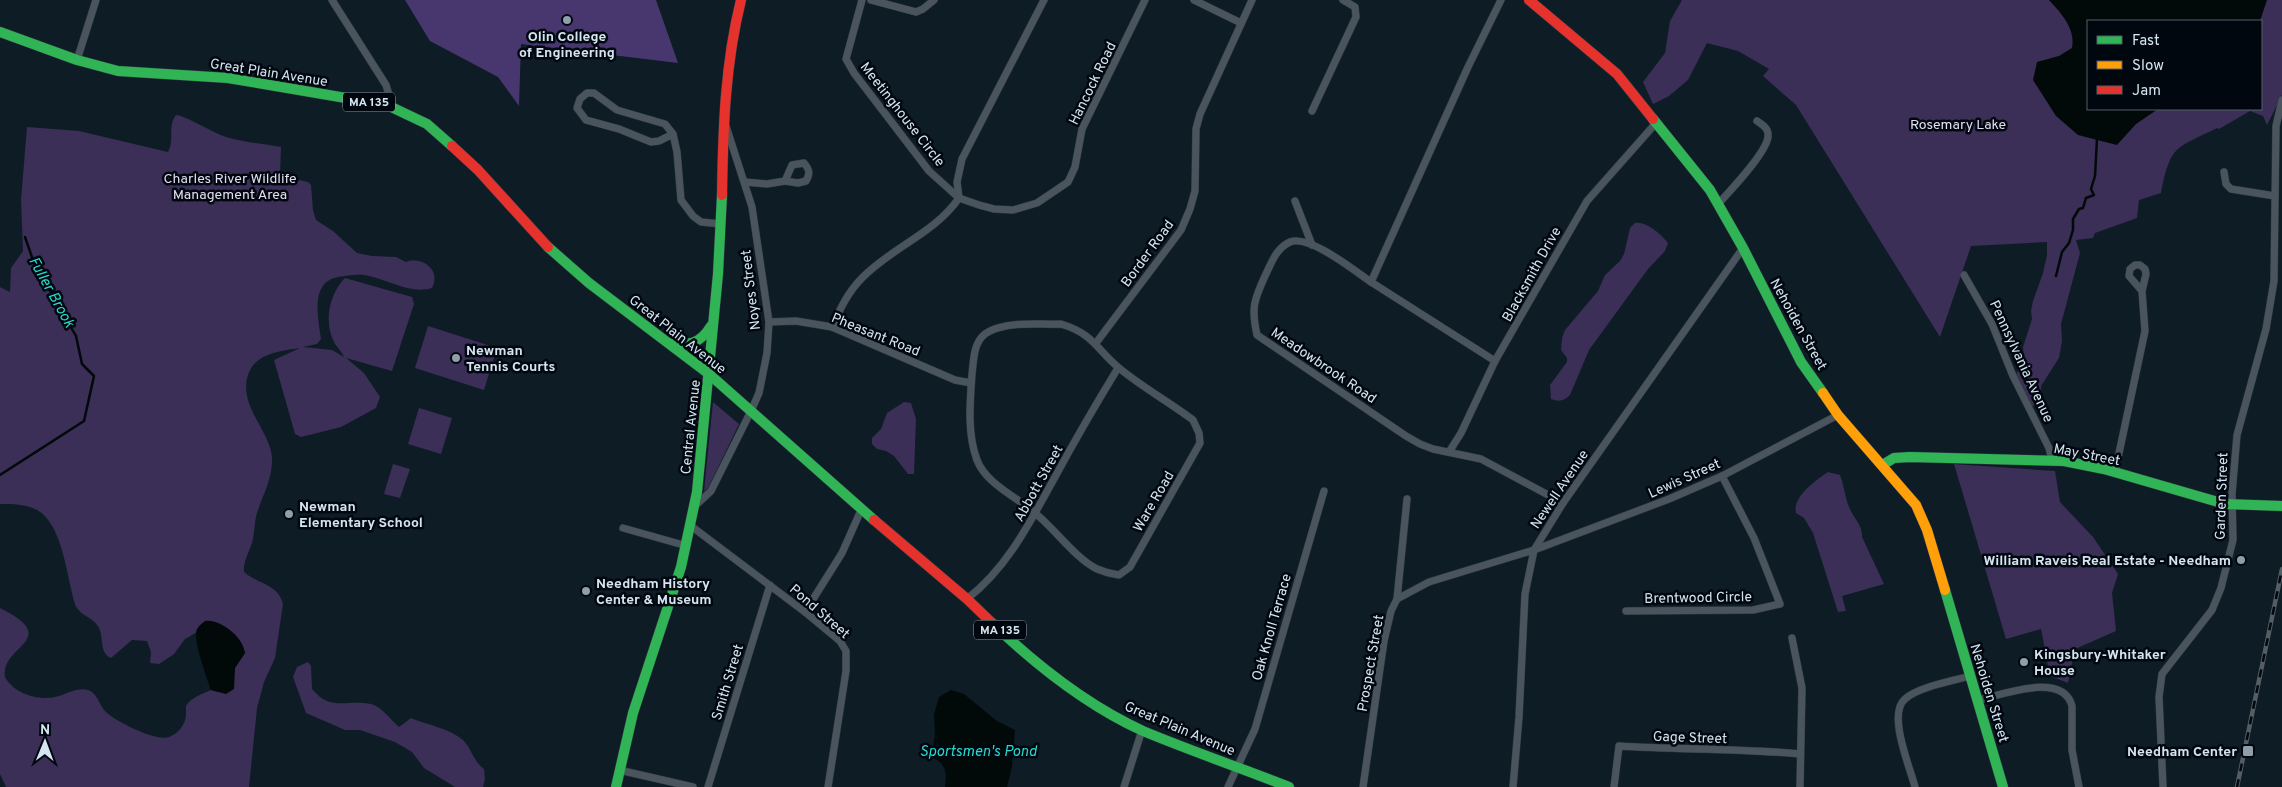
<svg xmlns="http://www.w3.org/2000/svg" width="2282" height="787" font-family="Overpass,sans-serif">
	<rect width="100%" height="100%" fill="#0e1c26"/>
	<!-- green -->
	<g fill="#3b2e57" fill-rule="evenodd">
		<path d="M1682 0H2282V95L2267 125 2263 116 2250 111 2219 129 2217 128C2175 149 2171 144 2161 193L2139 200 2137 218 2095 233 2093 238 2076 240 2080 253 2061 324 2062 341 2059 358 2041 386 2042 402 2039 406H2028L2015 376 2024 360 2023 347 2032 319 2031 311 2033 301 2043 273 2047 255V242L1971 246 1940 337 1796 105 1763 76 1769 69 1738 51 1707 43 1688 80 1669 96 1653 104 1643 82 1665 53 1670 21ZM2088 21H2261V109H2088Z"/>
		<path d="M176 115C184 115 214 133 226 137 244 142 263 144 281 147L280 176 308 182 311 185 313 210 316 220 333 231 357 253 372 256 396 257 406 262C421 256 442 269 432 288 412 294 392 282 373 277 361 273 350 275 338 277 310 282 318 317 321 339L317 344 303 347 332 350 344 357C342 352 338 348 335 344 323 323 329 294 345 278L412 297 414 304 392 371 346 358 364 373 380 397 376 408 341 427 301 437 295 434 274 360 300 348C281 351 255 353 248 375 238 405 270 431 272 457 273 478 263 494 257 513 254 522 255 533 252 543 249 552 243 562 244 572 257 584 278 583 283 604L275 658 264 682 257 708 249 787H6L0 774V608C64 640 0 645 5 677 14 694 40 702 59 696 68 693 78 687 88 690 98 693 99 706 107 713 117 722 157 742 169 737 179 733 186 724 186 714 186 713 186 707 186 706 190 698 204 693 211 690L218 692 245 653 239 639 197 632 185 639 174 654 159 664 150 663 151 652 147 641 132 640 111 658C99 653 104 638 99 628 94 617 79 616 75 604 67 579 63 524 37 510 25 504 13 504 0 504V287L10 292 11 268 23 251 21 200 27 127 79 131 168 152C175 139 167 127 176 115Z"/>
		<path d="M1635 223C1646 221 1661 234 1668 243L1665 251 1648 269 1589 350 1570 395C1564 401 1559 402 1551 399L1550 385 1567 362V358L1561 350 1562 338 1565 330 1598 291 1605 275 1620 261 1624 254 1630 228Z"/>
		<polygon points="428,326 497,348 484,390 415,368"/>
		<polygon points="713,402 739,424 708,488 704,491"/>
		<polygon points="904,402 911,403 916,419 914,474 908,474 894,456 886,451 877,449 872,444 872,438 881,429 887,413"/>
		<polygon points="419,408 452,418 441,454 408,444"/>
		<polygon points="393,464 410,469 400,498 384,494"/>
		<polygon points="1954,464 2055,471 2060,502 2093,537 2118,574 2112,593 2116,631 2075,649 2068,683 2050,676 2041,629 2006,639"/>
		<path d="M1828 472 1840 475C1844 485 1845 497 1849 507 1853 518 1863 525 1862 537L1884 584 1842 596 1846 611 1838 612 1813 533 1804 518 1796 513C1792 497 1816 480 1828 472Z"/>
		<path d="M308 662 311 666 312 689C331 712 346 699 371 704 382 707 390 719 399 727L411 718C427 725 449 728 463 740 472 749 473 761 484 769L485 779 483 787H455L424 768 412 752 395 742 360 730H345L306 713 293 677 297 667Z"/>
	</g>
	<!-- forest -->
	<polygon fill="#48366e" points="405,0 656,0 678,63 521,44 519,106 498,77 430,41"/>
	<!-- water -->
	<g fill="#010909">
		<path d="M2049 0H2267L2260 21H2088V109H2158L2136 124 2117 145 2078 135 2056 116 2033 80 2037 62 2059 56 2072 48C2076 29 2061 13 2049 0Z"/>
		<path d="M205 621C221 619 243 637 245 653L235 668 234 689 226 694 211 690C207 679 195 644 196 634 196 628 200 625 205 621Z"/>
		<path d="M951 690 964 694 997 721 1015 730 1012 767 1007 787H945C947 772 946 764 932 757L935 734 934 715 939 697Z"/>
	</g>
	<g fill="none" stroke-linecap="round" stroke-linejoin="round">
		<!-- stream -->
		<g stroke="#010909" stroke-width="2.5">
			<polyline points="2056,276 2062,252 2069,243 2073,230 2073,219 2079,209 2083,208 2086,198 2094,195 2091,189 2095,176 2097,139"/>
			<polyline points="0,475 84,421 94,376 82,364 76,336 34,263 25,237"/>
		</g>
		<!-- street casing -->
		<g stroke="#2e3841" stroke-width="8">
			<g id="street">
				<polyline points="332,0 386,85 389,95 387,105"/>
				<polyline points="862,0 846,59 854,73 929,171 959,198 979,205 994,209 1013,210 1037,203 1068,182 1075,167 1082,129 1145,0"/>
				<polyline points="871,0 916,12 923,9 934,0"/>
				<polyline points="1194,0 1241,23"/>
				<path d="M1501 0 1468 67 1371 282C1355 271 1309 234 1290 242 1276 248 1271 264 1265 276 1254 300 1251 308 1257 335L1406 436 1420 444 1433 449 1481 459 1563 503"/>
				<polyline points="77,60 96,0"/>
				<polyline points="1312,111 1356,17 1355,7 1343,0"/>
				<polyline points="673,134 665,124 617,110 594,93 587,93 580,99 577,108 586,120 619,129 651,142 659,141 673,134 677,152 681,200 693,216 701,222 721,224"/>
				<polyline points="2224,172 2226,184 2231,189 2275,196"/>
				<path d="M745 182 767 184 785 181 792 165 804 163C810 170 810 174 806 181L798 183 785 181"/>
				<polyline points="959,198 957,182 962,159 1044,0"/>
				<polyline points="1295,201 1312,245"/>
				<path d="M1719 203C1730 191 1768 151 1768 136 1769 129 1763 125 1757 121"/>
				<polyline points="1964,275 1992,324 2013,376 2049,448 2052,460"/>
				<polyline points="1371,282 1495,361"/>
				<polyline points="769,322 796,321 832,327 955,380 971,383"/>
				<path d="M1061 324C1094 334 1096 349 1119 368 1142 387 1169 402 1193 420L1199 433 1200 443 1130 567 1119 575C1111 574 1104 572 1097 569 1075 558 1055 529 1035 513 1017 497 986 484 977 460 967 434 970 401 972 374 974 358 973 339 990 331 1010 321 1039 325 1061 324Z"/>
				<path d="M832 327C840 309 848 292 862 278 892 247 934 234 959 198"/>
				<polyline points="1096,343 1181,230 1190,209 1195,191 1196,129 1200,114 1252,0"/>
				<polyline points="1449,452 1461,433 1495,361 1587,201 1656,123"/>
				<polyline points="2115,472 2145,331 2142,291 2146,274 2145,269 2140,265 2135,265 2130,269 2129,276 2142,291"/>
				<polyline points="695,506 711,491 751,411 759,393 767,353 769,322 752,207 725,123"/>
				<polyline points="691,526 805,612 840,641 846,651 846,671 828,787"/>
				<polyline points="623,528 687,546"/>
				<path d="M967 599C1008 567 1030 522 1055 477 1075 440 1096 404 1118 368"/>
				<polyline points="1397,599 1407,499"/>
				<polyline points="1626,611 1753,610 1780,604 1754,538 1722,476"/>
				<polyline points="805,612 842,553 862,508"/>
				<polyline points="1792,638 1802,688 1800,787"/>
				<path d="M1978 700C2001 695 2063 671 2072 706V750L2079 787"/>
				<polyline points="619,770 693,787"/>
				<polyline points="708,787 770,585"/>
				<polyline points="1124,787 1142,730"/>
				<polyline points="1228,787 1255,729 1324,491"/>
				<polyline points="1363,787 1384,641 1391,611 1397,599 1429,582 1534,550 1669,499 1722,476 1838,415"/>
				<polyline points="1513,787 1519,717 1525,594 1534,550 1563,503 1743,248"/>
				<path d="M1614 787 1619 746C1680 750 1740 748 1800 754"/>
				<path d="M1915 787C1910 767 1887 714 1905 699 1918 687 1953 681 1970 676"/>
				<polyline points="2163,787 2159,697 2162,674 2212,610 2221,588 2233,540 2232,494 2237,435 2266,329 2274,281 2276,126 2282,100"/>
			</g>
		</g>
		<!-- fast casing -->
		<g stroke="#2e3841" stroke-width="11">
			<g id="fast">
				<polyline points="0,32 77,60 118,71 228,78 387,105 427,124 452,146"/>
				<polyline points="1653,119 1710,190 1743,248 1801,362 1823,393"/>
				<polyline points="548,247 589,283 709,374 874,520"/>
				<path d="M669 343C689 346 700 344 711 326"/>
				<polyline points="1884,464 1894,458 1910,457 2064,461 2104,469 2225,504 2282,506"/>
				<polyline points="1945,590 2003,787"/>
				<path d="M992 623C1035 664 1088 706 1143 731 1191 751 1241 768 1289 787"/>
				<polyline points="616,787 633,713 681,567 697,492 718,274 722,195"/>
			</g>
		</g>
		<!-- slow casing -->
		<g stroke="#2e3841" stroke-width="11">
			<polyline id="slow" points="1823,393 1838,415 1916,505 1927,530 1945,590"/>
		</g>
		<!-- jam casing -->
		<g stroke="#2e3841" stroke-width="11">
			<g id="jam">
				<polyline points="1529,0 1617,74 1653,119"/>
				<polyline points="452,146 478,170 548,247"/>
				<path d="M722 195C723 129 725 64 741 0"/>
				<polyline points="874,520 967,599 992,623"/>
			</g>
		</g>
		<!-- street -->
		<use href="#street" stroke="#4a545d" stroke-width="7"/>
		<!-- fast -->
		<use href="#fast" stroke="#30b455" stroke-width="10"/>
		<!-- slow -->
		<use href="#slow" stroke="#ff9f0a" stroke-width="10"/>
		<!-- jam -->
		<use href="#jam" stroke="#e5322d" stroke-width="10"/>
		<!-- rail casing -->
		<g stroke="#535d64" stroke-width="4.5">
			<polyline id="rail" points="2237,787 2282,569"/>
		</g>
		<!-- rail -->
		<use href="#rail" stroke="#01070f" stroke-width="2.5" stroke-dasharray="8" stroke-linecap="butt"/>
	</g>
	<!-- markers -->
	<g fill="#8f9eaa" stroke="#01070f" stroke-width="2">
		<circle cx="567" cy="20" r="5"/>
		<circle cx="456" cy="358" r="5"/>
		<circle cx="289" cy="514" r="5"/>
		<circle cx="2241" cy="560" r="5"/>
		<circle cx="586" cy="591" r="5"/>
		<circle cx="2024" cy="662" r="5"/>
		<rect x="2242" y="745" width="12" height="12" rx="2.5"/>
	</g>
	<g text-anchor="middle" stroke-width="5" stroke-linejoin="round" paint-order="stroke">
		<!-- shield labels -->
		<g fill="#01070f" stroke="#95a2ad" stroke-width="1">
			<rect x="343" y="92.5" width="52" height="19" rx="4"/>
			<rect x="974" y="620.5" width="52" height="19" rx="4"/>
		</g>
		<g font-size="12" font-weight="bold" fill="#d4e4f1">
			<text x="369" y="106">MA 135</text>
			<text x="1000" y="634">MA 135</text>
		</g>
		<!-- poi labels -->
		<g font-size="14" font-weight="bold" fill="#d4e4f1" stroke="#01070f" text-anchor="start">
			<text x="567" y="41" text-anchor="middle">Olin College<tspan x="567" dy="16">of Engineering</tspan></text>
			<text x="466" y="355">Newman<tspan x="466" dy="16">Tennis Courts</tspan></text>
			<text x="299" y="511">Newman<tspan x="299" dy="16">Elementary School</tspan></text>
			<text x="2231" y="565" text-anchor="end">William Raveis Real Estate - Needham</text>
			<text x="596" y="588">Needham History<tspan x="596" dy="16">Center &amp; Museum</tspan></text>
			<text x="2034" y="659">Kingsbury-Whitaker<tspan x="2034" dy="16">House</tspan></text>
			<text x="2237" y="756" text-anchor="end">Needham Center</text>
		</g>
		<!-- street labels -->
		<g font-size="14" fill="#d4e4f1" stroke="#01070f">
			<text transform="translate(269 72) rotate(9)" y="5">Great Plain Avenue</text>
			<text transform="translate(1092 83) rotate(-64)" y="5">Hancock Road</text>
			<text transform="translate(903 114) rotate(52)" y="5">Meetinghouse Circle</text>
			<text transform="translate(1147 253) rotate(-54)" y="5">Border Road</text>
			<text transform="translate(1531 274) rotate(-61)" y="5">Blacksmith Drive</text>
			<text transform="translate(750 290) rotate(-97)" y="5">Noyes Street</text>
			<text transform="translate(1799 324) rotate(61)" y="5">Nehoiden Street</text>
			<text transform="translate(678 334) rotate(38)" y="5">Great Plain Avenue</text>
			<text transform="translate(876 334) rotate(22)" y="5">Pheasant Road</text>
			<text transform="translate(2022 361) rotate(65)" y="5">Pennsylvania Avenue</text>
			<text transform="translate(1324 365) rotate(34)" y="5">Meadowbrook Road</text>
			<text transform="translate(690 427) rotate(-84)" y="5">Central Avenue</text>
			<text transform="translate(2087 454) rotate(11)" y="5">May Street</text>
			<text transform="translate(1684 478) rotate(-24)" y="5">Lewis Street</text>
			<text transform="translate(1038 483) rotate(-61)" y="5">Abbott Street</text>
			<text transform="translate(1559 489) rotate(-56)" y="5">Newell Avenue</text>
			<text transform="translate(2221 496) rotate(-88)" y="5">Garden Street</text>
			<text transform="translate(1153 501) rotate(-60)" y="5">Ware Road</text>
			<text transform="translate(1698 597) rotate(-1)" y="5">Brentwood Circle</text>
			<text transform="translate(820 611) rotate(41)" y="5">Pond Street</text>
			<text transform="translate(1271 627) rotate(-74)" y="5">Oak Knoll Terrace</text>
			<text transform="translate(1370 663) rotate(-80)" y="5">Prospect Street</text>
			<text transform="translate(727 682) rotate(-73)" y="5">Smith Street</text>
			<text transform="translate(1990 693) rotate(73)" y="5">Nehoiden Street</text>
			<text transform="translate(1180 728) rotate(23)" y="5">Great Plain Avenue</text>
			<text transform="translate(1690 737) rotate(2)" y="5">Gage Street</text>
		</g>
		<!-- park labels -->
		<g font-size="14" fill="#e2ddf0" stroke="#01070f">
			<text x="1958" y="129">Rosemary Lake</text>
			<text x="230" y="183">Charles River Wildlife<tspan x="230" dy="16">Management Area</tspan></text>
		</g>
		<!-- water labels -->
		<g font-size="15" font-style="italic" fill="#28dacd" stroke="#01070f">
			<text transform="translate(52 292) rotate(61)" y="5">Fuller Brook</text>
			<text x="978" y="756">Sportsmen's Pond</text>
		</g>
	</g>
	<!-- legend -->
	<rect x="2087" y="20" width="175" height="90" fill="#01070f" stroke="#555f69"/>
	<rect x="2097" y="36" width="25" height="8" fill="#30b455" stroke="#555f69"/>
	<text x="2132" y="45" font-size="15" fill="#d4e4f1">Fast</text>
	<rect x="2097" y="61" width="25" height="8" fill="#ff9f0a" stroke="#555f69"/>
	<text x="2132" y="70" font-size="15" fill="#d4e4f1">Slow</text>
	<rect x="2097" y="86" width="25" height="8" fill="#e5322d" stroke="#555f69"/>
	<text x="2132" y="95" font-size="15" fill="#d4e4f1">Jam</text>
	<!-- north arrow -->
	<g transform="translate(45 742) rotate(1)" stroke="#01070f" stroke-width="4" paint-order="stroke">
	<path d="M0-4L9 19L0 12L-9 19Z" fill="#d4e4f1"/>
	<text y="-8" font-size="14" font-weight="bold" text-anchor="middle" fill="#d4e4f1">N</text>
	</g>
</svg>
